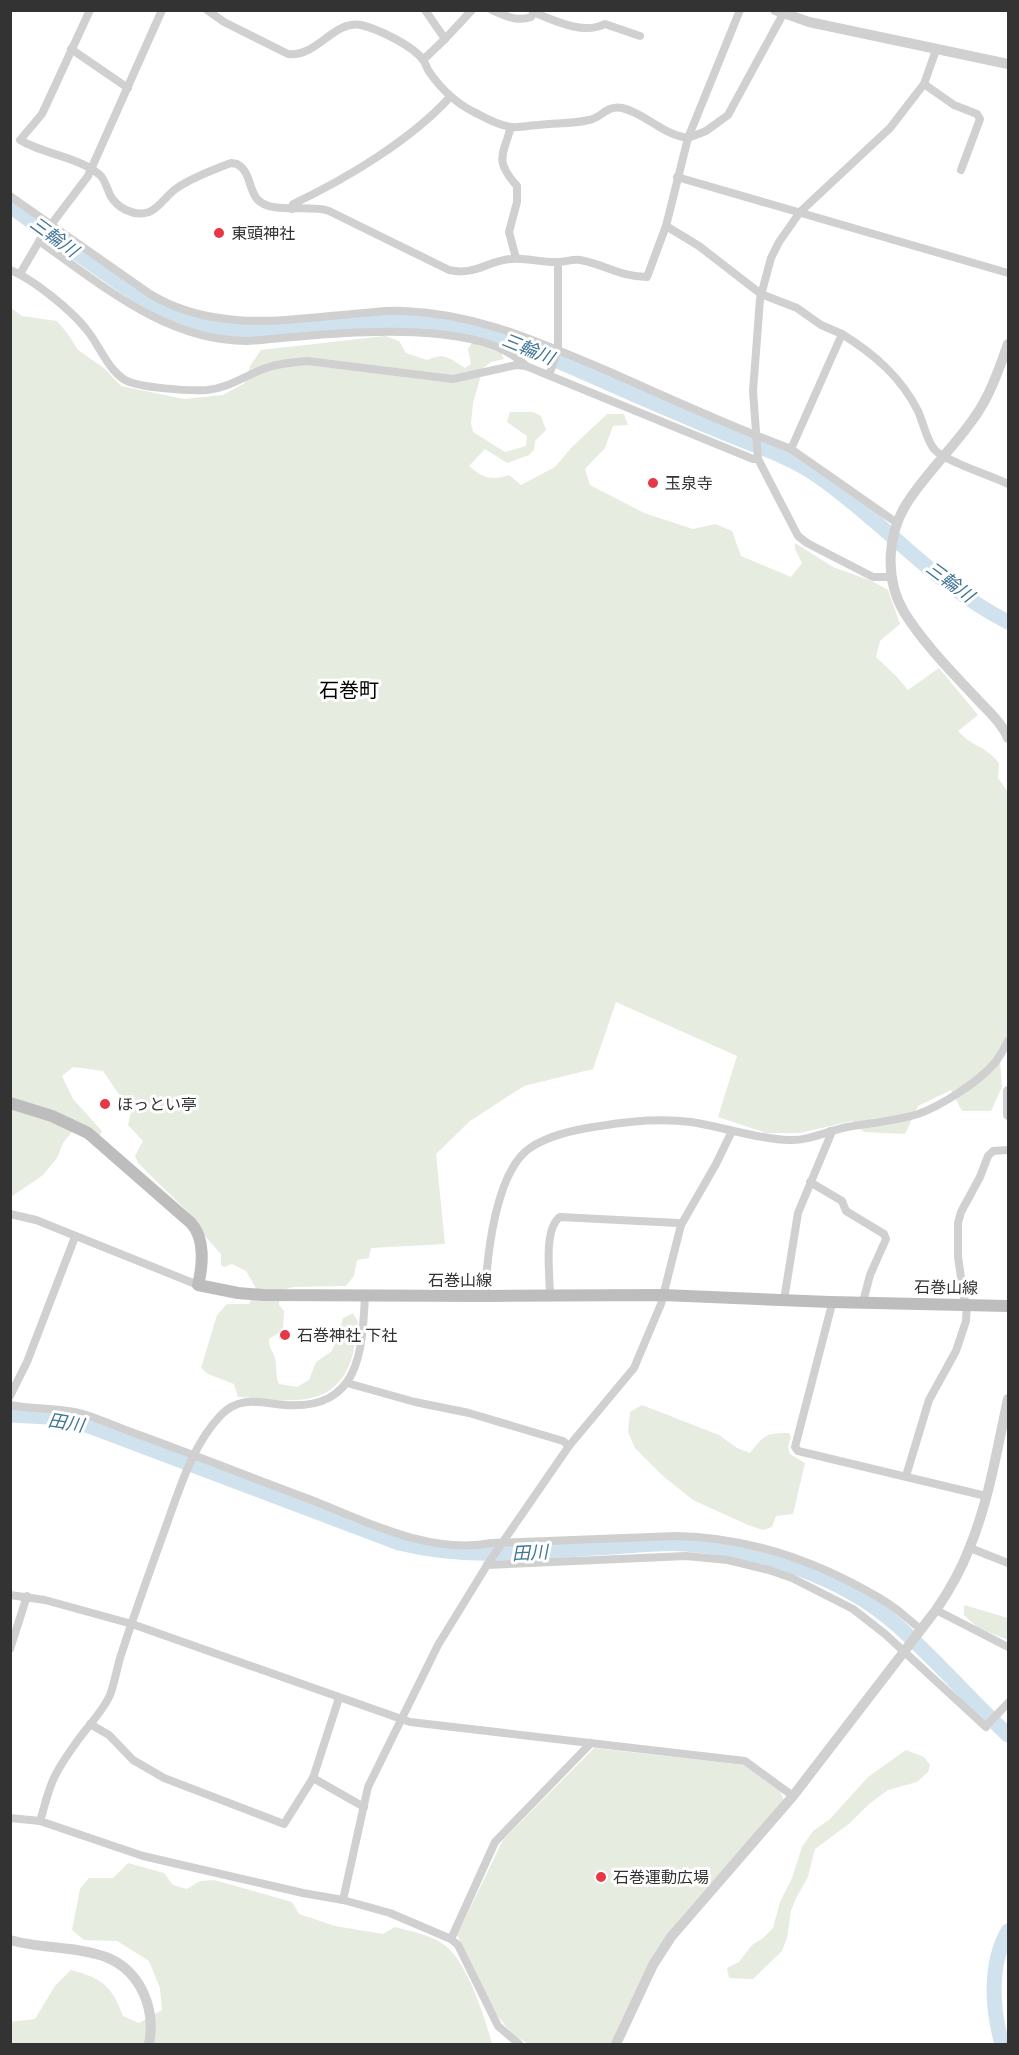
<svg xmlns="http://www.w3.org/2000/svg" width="1019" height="2055" font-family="Quicksand,'Noto Sans JP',sans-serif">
	<rect width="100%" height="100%" fill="#fff"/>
	<!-- green -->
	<g fill="#e6ecdf">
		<path d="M10 307 22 316 57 321 68 334 78 350 104 368 121 386 184 399 223 395 245 383 250 366 261 350 385 336 399 341 406 353 427 360C445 352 449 358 465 368L471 364 468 349 472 343 501 353 504 359 491 362 483 368 473 403 471 423 473 432 505 452 526 446 527 436 507 422 510 412H533L541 416 546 430 535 441 534 450 529 455 507 463 485 449 469 466C483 478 491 481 509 475L521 485 555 467 572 447 607 414H624L628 425 613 426 605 448 585 469 590 485 644 513 693 529 715 524 732 531 741 556 791 577 802 563 795 549V543L833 567 872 581 888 590 900 624 880 641 876 657 897 677 908 690 939 668 978 715 958 731C972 747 986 746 999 763L998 778 1008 792V1035L999 1050 1002 1087 991 1111H962L951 1090 918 1106 905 1134 864 1132 852 1121 800 1133H766L718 1117 737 1056 616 1002 593 1069 524 1086 470 1121 436 1154 445 1244 371 1248 369 1258 357 1260 354 1276 346 1286 293 1287 280 1291 279 1305 284 1311 283 1330 269 1339C269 1348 272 1350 275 1358 277 1367 275 1375 279 1384L297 1387 309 1380 316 1362 332 1351 343 1318 353 1313 358 1322C356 1335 355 1350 350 1363 331 1413 281 1399 238 1397L234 1384 208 1374 201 1368 217 1315 227 1304H249L257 1290 246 1271 232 1264 224 1267 221 1265V1254L202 1233 189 1213 138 1163 135 1156 143 1141 128 1125 131 1112 103 1071 73 1067 62 1076 73 1099 102 1131 99 1137 78 1124 63 1143 57 1158 43 1175 11 1197Z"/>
		<path d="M642 1405 719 1435 737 1448 750 1453C764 1435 766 1433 789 1433L791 1437 788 1447 790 1454 805 1463 793 1514 776 1516 772 1527 763 1530 748 1525 693 1500 663 1476 635 1448 628 1432 630 1412Z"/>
		<polygon points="964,1605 1008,1618 1008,1640 978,1628 964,1615"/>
		<path d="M594 1748 744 1765 780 1791 784 1801 684 1914 611 2044C598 2044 535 2047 527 2043 493 2027 473 1968 457 1935L503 1840Z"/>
		<polygon points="906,1750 924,1757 930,1765 928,1772 917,1782 888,1790 869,1804 850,1823 815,1849 808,1877 796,1898 791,1911 787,1938 782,1951 753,1979 729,1978 727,1968 739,1962 752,1945 763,1938 773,1928 780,1902 792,1878 802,1847 813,1831 830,1819 868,1777"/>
		<path d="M128 1863 164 1873 173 1885 187 1889 200 1881 214 1880 292 1902 299 1914 335 1926 383 1934 395 1927C413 1932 433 1935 447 1947 468 1965 485 2018 492 2044H11L10 2022 35 2019 55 1986 71 1970C102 1978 112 1986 123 2016L139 2023 162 2010 160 1988 149 1961 117 1941 84 1940 72 1930 80 1889 89 1878H113Z"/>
	</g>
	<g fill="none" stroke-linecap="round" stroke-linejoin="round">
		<!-- river -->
		<g stroke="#cfe2ee" stroke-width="15">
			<path d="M10 206C36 225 62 243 88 261 129 290 170 322 222 329 247 332 274 329 300 327 364 323 432 313 494 335 556 358 614 387 675 412 697 422 719 431 742 440 768 450 795 460 818 476 883 521 936 586 1008 622"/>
			<path d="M10 1415 48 1417 89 1426 399 1543C473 1561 537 1551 612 1547 636 1546 661 1542 685 1544 757 1549 843 1576 898 1626 936 1660 971 1700 1008 1735"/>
			<path d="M1002 2044C992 2008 989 1965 1008 1931"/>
		</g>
		<!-- minor -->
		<g stroke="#d0d0d0" stroke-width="8">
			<path d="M90 10 42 114 20 140C43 154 79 157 100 175 105 180 107 188 110 195 117 208 134 217 149 212 161 207 166 195 177 188 193 177 213 170 231 163L237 164C251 172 248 188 257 199 271 215 309 204 329 211L449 270C475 276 487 261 511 259 526 257 542 263 557 262 565 262 572 259 580 260 604 264 620 277 647 277L666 226 688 138C663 135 645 113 622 108 607 105 601 118 589 120 573 124 555 123 539 125 531 125 520 128 512 127 501 126 487 119 478 114 458 105 442 90 430 73 427 69 426 65 424 61 414 46 378 29 361 25 333 20 318 57 288 54L224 22 207 10"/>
			<path d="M492 10C506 16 517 22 531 17L535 10"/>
			<path d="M535 13C556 21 583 35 605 24L640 36"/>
			<polyline points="445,39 472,10"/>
			<polyline points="71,49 128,88"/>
			<polyline points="423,60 445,39 425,10"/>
			<polyline points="924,84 954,105 977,114 980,119 961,170"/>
			<path d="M511 127C502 157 495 161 517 186V202L509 232 516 258"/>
			<polyline points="688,138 706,131 728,115 783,14"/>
			<polyline points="688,138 740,10"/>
			<polyline points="677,177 1008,273"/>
			<path d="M10 196 150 294C216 334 291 319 363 313 376 312 390 310 404 311 478 314 536 341 603 369 665 396 727 425 791 449L842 334 821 325 797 308 761 294 699 246 666 226"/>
			<path d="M292 209 293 204C346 179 411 140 450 97"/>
			<path d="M39 241C102 285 166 341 247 341 315 336 476 313 526 366"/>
			<path d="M10 270C33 279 71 310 86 329 99 344 107 369 125 380 140 388 189 391 207 390 229 388 246 375 266 368 280 363 293 362 307 361L453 379 516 365 526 366 753 459H758L798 536 807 543 873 577H892"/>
			<polyline points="20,274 41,238 88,176 162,10"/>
			<path d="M842 334C874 354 901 377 918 411 923 422 927 441 934 449 944 461 992 476 1008 484"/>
			<polyline points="549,375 558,350 558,262"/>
			<polyline points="791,449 897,523"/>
			<polyline points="758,459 753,391 760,299 771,258 779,242 800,212 890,128 924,84 936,50"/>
			<polyline points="810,1182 842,1201 846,1211 884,1234 886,1239 870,1275 863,1302"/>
			<polyline points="10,1214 36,1220 198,1285"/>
			<path d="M550 1295C550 1276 543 1229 560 1217L678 1223 681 1225"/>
			<path d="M485 1296C487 1257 495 1172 530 1148 549 1135 578 1129 600 1126 629 1121 661 1118 691 1122 724 1127 756 1139 789 1140 808 1141 828 1131 847 1127 870 1123 895 1121 918 1114 941 1106 982 1080 997 1060 1001 1054 1005 1047 1008 1041"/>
			<polyline points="784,1300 798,1213 831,1134 830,1131"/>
			<polyline points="830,1302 831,1308 795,1447 798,1451 986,1496"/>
			<polyline points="347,1383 415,1402 469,1413 563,1441 569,1446"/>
			<polyline points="10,1396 27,1362 75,1237"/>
			<path d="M10 1405C34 1410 59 1407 83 1414 100 1419 117 1427 134 1433 192 1454 250 1477 309 1499 366 1521 428 1555 492 1543L676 1536C743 1537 810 1559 869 1592 882 1599 896 1608 907 1618 912 1622 916 1626 921 1629"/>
			<polyline points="906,1476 929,1400 956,1351 966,1321 967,1304 964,1298 958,1257 958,1223 961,1212 980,1177 988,1156 993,1151 1008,1150"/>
			<polyline points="970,1548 1008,1563"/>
			<polyline points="487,1565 686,1556 728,1560 769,1570 792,1578 853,1609 885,1634 986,1727"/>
			<polyline points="10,1595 45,1600 132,1624 410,1722 745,1761 793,1796"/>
			<polyline points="936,1610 1008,1647"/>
			<polyline points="10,1649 27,1596"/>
			<polyline points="90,1724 109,1735 133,1760 164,1778 284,1824 313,1778 339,1698"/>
			<polyline points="988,1724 1008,1703"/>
			<polyline points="313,1778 364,1807"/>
			<polyline points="10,1818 40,1821 143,1856 303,1893 343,1900 390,1913 451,1939 458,1945 498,2026 519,2044"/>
			<path d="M40 1821C45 1806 48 1788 56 1774 62 1762 71 1750 78 1740 88 1726 103 1711 110 1695 115 1682 117 1666 122 1652 137 1606 154 1560 170 1515 182 1481 195 1442 221 1415 240 1395 261 1403 285 1405 359 1410 362 1354 365 1296"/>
			<polyline points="343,1900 368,1787 438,1645 489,1562 569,1446 634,1368 661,1304 681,1225 716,1164 732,1131"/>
			<polyline points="451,1939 495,1842 591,1743"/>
		</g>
		<!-- tertiary -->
		<g stroke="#d0d0d0" stroke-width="10">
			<polyline points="775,10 809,22 1008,64"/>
			<path d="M1008 344C999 369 990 396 974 418 954 447 928 471 909 500 887 532 884 578 904 612 924 644 952 672 977 699 988 711 1002 723 1008 738"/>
			<polyline points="1008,1091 1008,1115"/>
			<path d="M10 1940C41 1949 76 1946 106 1957 141 1971 156 2009 149 2044"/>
			<path d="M616 2044 653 1965 671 1937 793 1796 936 1610C949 1591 961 1570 969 1549 989 1501 997 1449 1008 1399"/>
		</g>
		<!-- secondary -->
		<path stroke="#bdbdbd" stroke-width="12" d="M10 1103 52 1116 88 1133 191 1223C205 1238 203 1265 198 1285L238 1293 263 1295 485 1296 663 1295 830 1302 1008 1306"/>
	</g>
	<!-- markers -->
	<g fill="#e63946" stroke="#fff" stroke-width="2">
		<circle cx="219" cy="233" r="6"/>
		<circle cx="653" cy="483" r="6"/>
		<circle cx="105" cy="1104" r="6"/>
		<circle cx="285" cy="1335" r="6"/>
		<circle cx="601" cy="1877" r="6"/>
	</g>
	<g text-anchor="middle" stroke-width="6" stroke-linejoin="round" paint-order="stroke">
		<!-- poi labels -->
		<g font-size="16" fill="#333" stroke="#fff" text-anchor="start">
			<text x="231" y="239">東頭神社</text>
			<text x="665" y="489">玉泉寺</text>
			<text x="117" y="1110">ほっとい亭</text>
			<text x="297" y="1341">石巻神社 下社</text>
			<text x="613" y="1883">石巻運動広場</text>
		</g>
		<!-- street labels -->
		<g font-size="16" fill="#333" stroke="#fff">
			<text x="460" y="1286">石巻山線</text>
			<text transform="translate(946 1287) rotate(1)" y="6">石巻山線</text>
		</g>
		<!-- water labels -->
		<g font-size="18" font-style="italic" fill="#3f7597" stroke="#fff">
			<text transform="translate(54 237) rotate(36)" y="6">三輪川</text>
			<text transform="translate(528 349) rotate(22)" y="6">三輪川</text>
			<text transform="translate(950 582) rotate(37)" y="6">三輪川</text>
			<text transform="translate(66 1423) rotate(9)" y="6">田川</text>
			<text transform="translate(530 1553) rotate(-3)" y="6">田川</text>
		</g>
		<!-- quarter labels -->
		<g font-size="20" fill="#000" stroke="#fff">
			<text x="349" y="697">石巻町</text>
		</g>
	</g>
	<!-- border -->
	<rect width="1019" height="2055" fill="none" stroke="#333333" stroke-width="24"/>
</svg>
